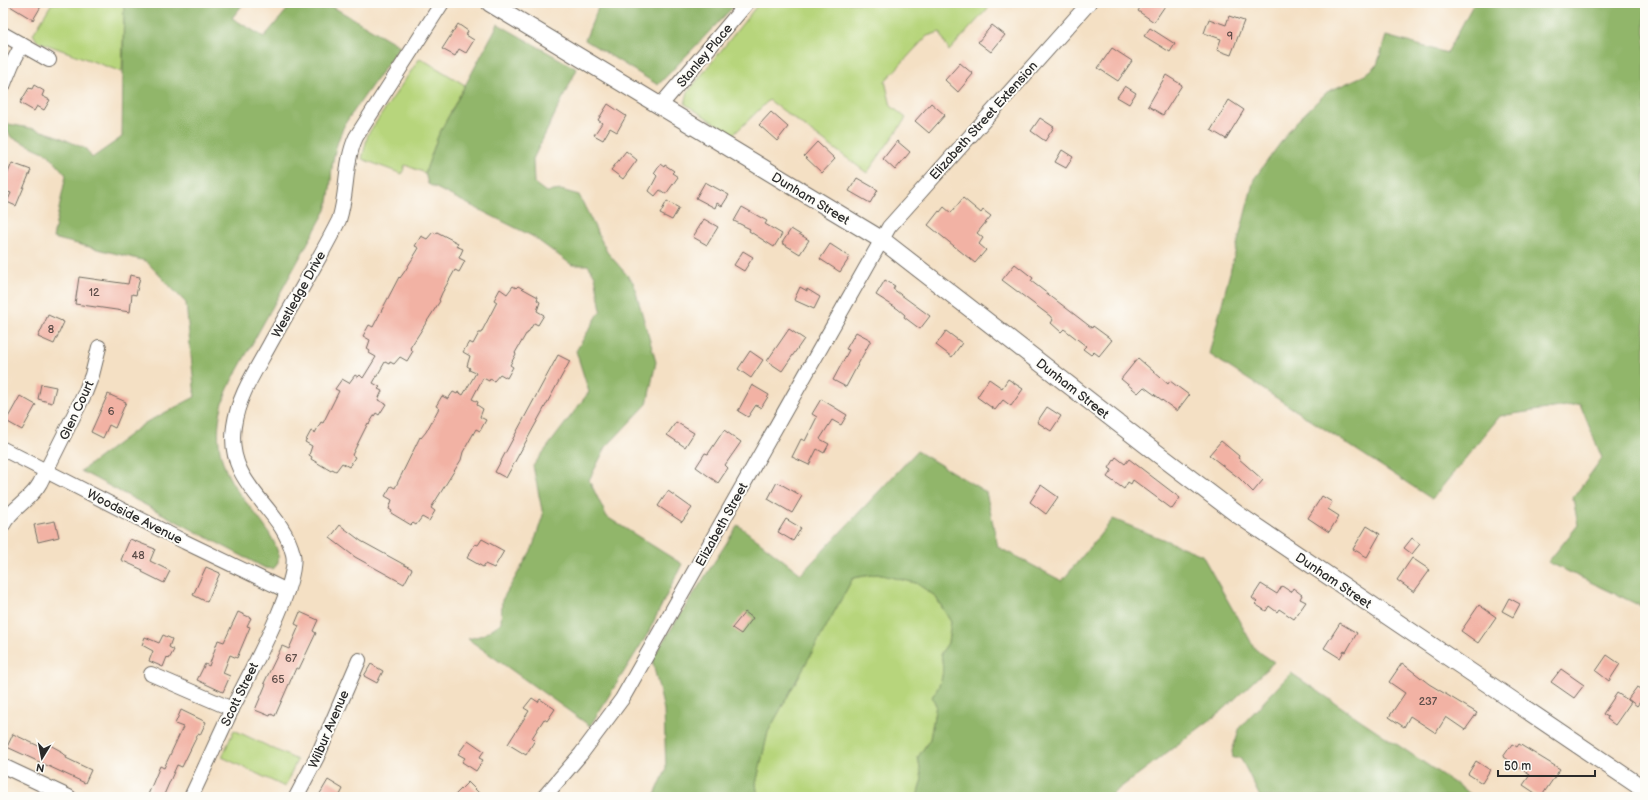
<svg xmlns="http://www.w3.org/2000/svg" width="1648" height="800" font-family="'Balsamiq Sans',sans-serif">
	<rect width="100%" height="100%" fill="#fdfcf7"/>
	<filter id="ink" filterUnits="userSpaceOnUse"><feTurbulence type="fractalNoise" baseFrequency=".025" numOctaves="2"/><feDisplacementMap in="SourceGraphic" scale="8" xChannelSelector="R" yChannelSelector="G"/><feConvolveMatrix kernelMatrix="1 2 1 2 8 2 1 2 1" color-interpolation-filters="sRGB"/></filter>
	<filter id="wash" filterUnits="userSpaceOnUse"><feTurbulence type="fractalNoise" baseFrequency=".012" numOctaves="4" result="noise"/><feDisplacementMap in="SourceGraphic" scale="16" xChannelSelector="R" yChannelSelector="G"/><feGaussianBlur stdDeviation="0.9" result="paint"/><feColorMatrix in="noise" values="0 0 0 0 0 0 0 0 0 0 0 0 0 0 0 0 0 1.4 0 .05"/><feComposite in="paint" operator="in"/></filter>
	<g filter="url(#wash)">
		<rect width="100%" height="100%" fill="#f4e0c4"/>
		<!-- green -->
		<g fill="#b7d57b" stroke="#718053">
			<polygon points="52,3 121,3 124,8 122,72 37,41 33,34"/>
			<polygon points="759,3 988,3 990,6 949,51 940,32 927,36 885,81 891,106 906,118 867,173 769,100 733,135 685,104 688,92"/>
			<polygon points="420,58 465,85 438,136 425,173 405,165 402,174 362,159 368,134"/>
			<path d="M877 574 916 583 935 596 951 622 948 643 941 653C944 673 944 680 932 697L936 705 930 739 918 757 922 779 917 797H758L756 784 768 732 853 578Z"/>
			<polygon points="234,730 297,760 285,787 222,757"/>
		</g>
		<!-- forest -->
		<g fill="#91b66b" stroke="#5e704b">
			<path d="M121 3H244L232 18 264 37 293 3H326L400 46 346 122C339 136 334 151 332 167 331 182 330 195 326 210L231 382C219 407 214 435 223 462 226 473 232 483 238 492 248 506 294 554 273 569L265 568 81 471 145 423 195 397 186 303 146 261 53 238 66 175 48 154 11 137 3 123 35 129 55 135 86 149 92 158 122 137 124 8Z"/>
			<polygon points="600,3 733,3 735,5 658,85 585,40"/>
			<polygon points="1474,3 1645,3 1645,107 1643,110 1645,110 1645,608 1548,562 1578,525 1573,498 1602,458 1580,404 1500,416 1432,499 1209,354 1254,179 1295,123 1327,92 1365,75 1377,65 1386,36 1447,53"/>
			<polygon points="498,24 577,69 533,159 534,183 546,192 561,190 579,195 607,252 633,282 656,362 647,404 606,447 589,480 607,517 682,564 647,635 590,726 468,639 483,635 501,623 502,600 532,549 543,515 533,466 589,392 576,351 601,310 595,276 588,265 572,265 532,236 428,184 425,173 438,136"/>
			<path d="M917 451 986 492 998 547 1062 581 1113 519 1202 555 1255 649 1274 662 1222 711 1108 797H917L922 779 918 757 930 739 936 705 932 697C944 680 944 673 941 653L948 643 951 622 935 596 916 583 877 574 853 578 768 732 756 784 758 797H654L666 770 664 710 652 659 738 525 801 574Z"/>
			<polygon points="1291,673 1475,797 1260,797 1241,758 1233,758 1232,751 1240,727"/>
		</g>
		<g id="blocks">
			<!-- building -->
			<g fill="#f2b2a4">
				<polygon points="5,3 43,3 33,20"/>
				<polygon points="1143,3 1167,3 1154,22 1138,11"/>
				<polygon points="1229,16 1244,21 1231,55 1217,50 1221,39 1204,33 1209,19 1226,25"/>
				<polygon points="458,24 468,31 466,35 474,40 466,53 459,49 455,56 442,49"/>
				<polygon points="992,25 1005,35 991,52 978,42"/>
				<polygon points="1150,28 1175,44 1170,52 1144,36"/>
				<polygon points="1112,48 1132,61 1118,81 1098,68"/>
				<polygon points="960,63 973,74 958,92 945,80"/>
				<polygon points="1166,75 1182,85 1163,115 1148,106"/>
				<polygon points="34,85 44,91 42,96 50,100 44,110 37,106 34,111 20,103 29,88 32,89"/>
				<polygon points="1125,86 1136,93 1129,104 1117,97"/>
				<polygon points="1229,100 1244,110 1226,139 1211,130"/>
				<polygon points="931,103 945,115 929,133 915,121"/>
				<polygon points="608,104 626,116 617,132 610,128 603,140 594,135 602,123 598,120"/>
				<polygon points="771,112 788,127 777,141 759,125"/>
				<polygon points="1040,118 1054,127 1045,141 1031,131"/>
				<polygon points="897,141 910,152 895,170 883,159"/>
				<polygon points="817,142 835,159 822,173 804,156"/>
				<polygon points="1062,150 1073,157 1066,168 1055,162"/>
				<polygon points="626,151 637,160 623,179 611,170"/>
				<polygon points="12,163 31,170 16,206 7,202 11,193 3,190 3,185"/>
				<polygon points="660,164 664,167 665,165 674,171 672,173 678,177 666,194 660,190 655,196 649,191 657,176 654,173"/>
				<polygon points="857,178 878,190 870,203 849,191"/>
				<polygon points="705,182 729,195 722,206 717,203 715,208 696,198"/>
				<polygon points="963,198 981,213 983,210 991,216 977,233 983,238 979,244 986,250 975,263 928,225 939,211 940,212 944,207 951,213"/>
				<polygon points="667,201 679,208 672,220 660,214"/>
				<polygon points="742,207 767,221 765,224 782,234 774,247 749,231 750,229 734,221"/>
				<polygon points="704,219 718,227 707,245 693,237"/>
				<polygon points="791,229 809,240 800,254 782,243"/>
				<polygon points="433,232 436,234 437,232 458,243 456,246 463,249 459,258 465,261 459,272 455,270 442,293 439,300 440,301 410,348 413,351 407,361 400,357 394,364 390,362 389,364 385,362 373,383 380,387 378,389 382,391 378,400 386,404 379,415 376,413 369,424 368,423 352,455 355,457 349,467 342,463 336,471 332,469 331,471 311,459 312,457 309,455 312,446 305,442 311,431 315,433 321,422 323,423 339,391 335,389 342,379 349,383 355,375 358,377 360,375 363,378 376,357 369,353 370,351 367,349 370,340 363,336 369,325 373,327 399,277 400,278 405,271 419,248 415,246 421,236 427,239"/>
				<polygon points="830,244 850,257 840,272 820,259"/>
				<polygon points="743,251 753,257 744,271 734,265"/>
				<polygon points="1015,264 1033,278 1031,281 1092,328 1093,326 1112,340 1099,356 1094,352 1091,355 1083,349 1086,346 1064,329 1061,332 1051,323 1053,320 1050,316 1002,280"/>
				<polygon points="130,275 140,277 136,295 132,294 130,312 75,304 79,277 128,284"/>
				<polygon points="885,280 895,286 893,289 930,316 920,329 904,317 905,315 898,309 876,295"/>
				<polygon points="513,286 516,288 518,286 538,297 537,300 540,302 537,311 544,315 538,325 534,323 527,334 526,334 515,353 516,354 510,365 513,367 507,378 500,374 494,381 490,379 489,381 483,378 472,399 478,402 477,405 483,409 480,417 486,420 480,431 476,429 463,452 461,460 431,508 435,511 429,521 422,517 416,525 413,523 411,525 391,513 392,511 389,509 392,500 385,496 391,486 395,488 420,437 421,438 426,432 439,408 436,406 442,396 448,399 453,392 457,394 458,392 463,395 476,373 469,370 470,368 467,366 470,356 463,352 469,342 473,344 479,333 481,333 497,302 494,300 500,289 507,294"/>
				<polygon points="800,287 807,291 807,289 820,297 814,309 794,300"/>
				<polygon points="48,315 64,322 54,344 38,337"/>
				<polygon points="789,329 804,339 782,371 767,361"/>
				<polygon points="946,331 962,343 952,357 936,345"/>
				<polygon points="856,332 871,340 846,387 833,380 849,350 846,349"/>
				<polygon points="750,351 763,360 751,378 738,369"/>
				<polygon points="558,355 570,361 506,478 495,472"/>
				<polygon points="1138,358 1168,384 1170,381 1189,395 1177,411 1144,387 1138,393 1121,379"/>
				<polygon points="989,379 1002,388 1008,379 1023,389 1011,406 1003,400 995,410 977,397"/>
				<polygon points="41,384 56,387 52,403 38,399"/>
				<polygon points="752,385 769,395 761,408 756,405 748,417 738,411"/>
				<polygon points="108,394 126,402 115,428 109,425 103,438 91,432"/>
				<polygon points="20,396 36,405 22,430 6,421"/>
				<polygon points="821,399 847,415 841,425 832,420 820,439 829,444 824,453 817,449 809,465 792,457 801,439 805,441 817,417 812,414"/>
				<polygon points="1047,407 1061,416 1051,431 1037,422"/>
				<polygon points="676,422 694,433 685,447 667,435"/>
				<polygon points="724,430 741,442 725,465 728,468 718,483 696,467 705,453 708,454"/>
				<polygon points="1221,441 1239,456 1238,458 1263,480 1253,492 1239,478 1209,455"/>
				<polygon points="1116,457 1125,464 1129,459 1180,498 1172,509 1133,480 1131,484 1128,482 1124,489 1107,477 1112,470 1109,468"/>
				<polygon points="777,482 802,496 792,513 768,499"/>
				<polygon points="1041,485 1058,497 1046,514 1030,502"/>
				<polygon points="668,491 692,508 682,522 658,506"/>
				<polygon points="1322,496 1332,502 1328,509 1339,516 1329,532 1308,518"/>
				<polygon points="786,519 801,528 793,541 778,532"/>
				<polygon points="55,521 59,537 38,542 34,525"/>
				<polygon points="340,525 361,541 412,569 404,584 355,557 330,538"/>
				<polygon points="1367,526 1380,534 1367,557 1353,549"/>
				<polygon points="1412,538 1420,544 1412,554 1404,548"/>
				<polygon points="130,539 155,549 150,561 170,571 164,583 142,572 143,570 121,560"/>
				<polygon points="482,539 504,551 494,568 485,564 483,567 467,558 475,544 478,545"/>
				<polygon points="1412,558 1430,570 1414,592 1397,580"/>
				<polygon points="206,567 220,573 207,602 193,595"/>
				<polygon points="1261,584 1277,594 1282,586 1291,592 1293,588 1302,595 1300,599 1306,602 1294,619 1279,609 1277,612 1269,606 1266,611 1255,604 1257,602 1252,598"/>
				<polygon points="1509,598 1520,604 1513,617 1502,611"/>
				<polygon points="1479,605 1496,617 1478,643 1461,631"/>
				<polygon points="238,612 251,618 247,626 250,627 237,658 230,655 223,673 230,676 223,692 197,680 205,664 209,666 218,640 224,642"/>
				<polygon points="300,612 318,620 313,631 316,633 299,669 296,668 275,716 271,714 270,716 255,710 266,684 264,683 282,646 289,649 299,626 295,624"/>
				<polygon points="745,612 753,618 741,634 732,628"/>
				<polygon points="1340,623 1357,633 1346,652 1344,651 1340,658 1324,648"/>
				<polygon points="163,635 172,639 169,647 174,650 169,659 167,657 163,667 149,661 153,651 142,645 145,637 159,643"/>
				<polygon points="1607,655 1620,664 1609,681 1596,671"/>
				<polygon points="1402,663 1429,684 1477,713 1465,730 1446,717 1436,733 1410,716 1404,727 1389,717 1405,693 1389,682"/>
				<polygon points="371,664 383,671 377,683 364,676"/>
				<polygon points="1561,669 1584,685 1574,698 1551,682"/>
				<polygon points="1637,687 1645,692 1645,695 1637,706 1628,699"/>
				<polygon points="1617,693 1631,702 1615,725 1607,719 1608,717 1603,714"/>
				<polygon points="532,698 538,702 540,699 555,709 547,721 544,719 532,738 535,740 526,755 508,744 529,711 524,708"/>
				<polygon points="181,710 206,722 200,735 198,734 182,767 177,765 163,797 147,797 160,766 164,768 183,727 175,724"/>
				<polygon points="13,734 45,749 48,744 61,751 60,752 67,756 66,758 91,770 85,783 7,747"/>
				<polygon points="468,740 484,751 479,758 483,760 476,771 462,762 465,758 458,754"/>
				<polygon points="1512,744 1517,747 1519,744 1560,769 1541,797 1523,785 1530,775 1503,757"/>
				<polygon points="1476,761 1490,770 1482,783 1468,774"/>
				<polygon points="328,780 343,789 339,797 318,797"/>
				<polygon points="468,782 483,797 453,797"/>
			</g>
		</g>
	</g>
	<g filter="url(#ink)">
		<use href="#blocks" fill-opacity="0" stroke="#716a61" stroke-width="1"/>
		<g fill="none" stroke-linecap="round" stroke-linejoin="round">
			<!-- minor casing -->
			<g stroke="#716a61" stroke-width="16">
				<g id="minor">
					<polyline points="3,34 49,60"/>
					<polyline points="3,86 12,64 22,45"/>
					<polyline points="660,106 747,3"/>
					<polyline points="3,449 185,542 287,591"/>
					<path d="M3 525C12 507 31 500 40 483L85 393 92 375 99 347"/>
					<polyline points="151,674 232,709"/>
					<polyline points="3,766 69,797"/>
					<path d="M191 797C205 768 218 738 232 709 247 678 300 584 293 554 281 505 225 486 234 426 238 396 256 370 270 344 293 303 318 262 339 220 348 193 344 163 356 137L442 3"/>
					<polyline points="296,797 317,757 359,660"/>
					<polyline points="544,797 581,754 622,699 889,227 1089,3"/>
				</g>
			</g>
			<!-- tertiary casing -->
			<g stroke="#716a61" stroke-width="19">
				<polyline id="tertiary" points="490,3 882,240 1145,444 1237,514 1645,790"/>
			</g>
			<!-- minor -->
			<use href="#minor" stroke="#fff" stroke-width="14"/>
			<!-- tertiary -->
			<use href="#tertiary" stroke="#fff" stroke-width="17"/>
		</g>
	</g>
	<g text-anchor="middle" stroke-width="4" stroke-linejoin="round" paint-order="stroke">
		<!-- number labels -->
		<g font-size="11" fill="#5d4d49">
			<text x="1230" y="40">9</text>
			<text x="94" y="296">12</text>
			<text x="51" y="333">8</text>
			<text x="111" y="415">6</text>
			<text x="138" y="559">48</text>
			<text x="291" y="662">67</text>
			<text x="278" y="683">65</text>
			<text x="1428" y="705">237</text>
		</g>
		<!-- street labels -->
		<g font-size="13" fill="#2b2b2b" stroke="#fdfcf7">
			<text transform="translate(704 55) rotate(-50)" y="5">Stanley Place</text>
			<text transform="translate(983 120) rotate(-48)" y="5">Elizabeth Street Extension</text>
			<text transform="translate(811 198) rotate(31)" y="5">Dunham Street</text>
			<text transform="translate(298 294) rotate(-61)" y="5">Westledge Drive</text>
			<text transform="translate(1073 388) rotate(38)" y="5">Dunham Street</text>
			<text transform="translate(76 410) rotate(-65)" y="5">Glen Court</text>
			<text transform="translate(135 516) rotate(27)" y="5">Woodside Avenue</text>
			<text transform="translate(721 524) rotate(-61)" y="5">Elizabeth Street</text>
			<text transform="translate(1334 580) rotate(34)" y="5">Dunham Street</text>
			<text transform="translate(239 694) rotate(-64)" y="5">Scott Street</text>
			<text transform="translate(328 729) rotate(-67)" y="5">Wilbur Avenue</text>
		</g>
	</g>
	<!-- margin -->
	<rect width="1648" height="800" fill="none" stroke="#fdfcf7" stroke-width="16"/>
	<!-- north arrow -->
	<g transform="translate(42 758) rotate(190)" stroke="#fdfcf7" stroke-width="3" paint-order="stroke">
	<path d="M0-3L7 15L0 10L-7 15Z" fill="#2b2b2b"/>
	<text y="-6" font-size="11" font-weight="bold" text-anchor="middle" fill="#2b2b2b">N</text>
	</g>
	<!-- scale -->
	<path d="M1498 770v6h97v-6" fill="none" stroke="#2b2b2b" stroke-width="2"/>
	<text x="1504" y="770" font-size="12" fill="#2b2b2b" stroke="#fdfcf7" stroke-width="3" paint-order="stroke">50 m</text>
</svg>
